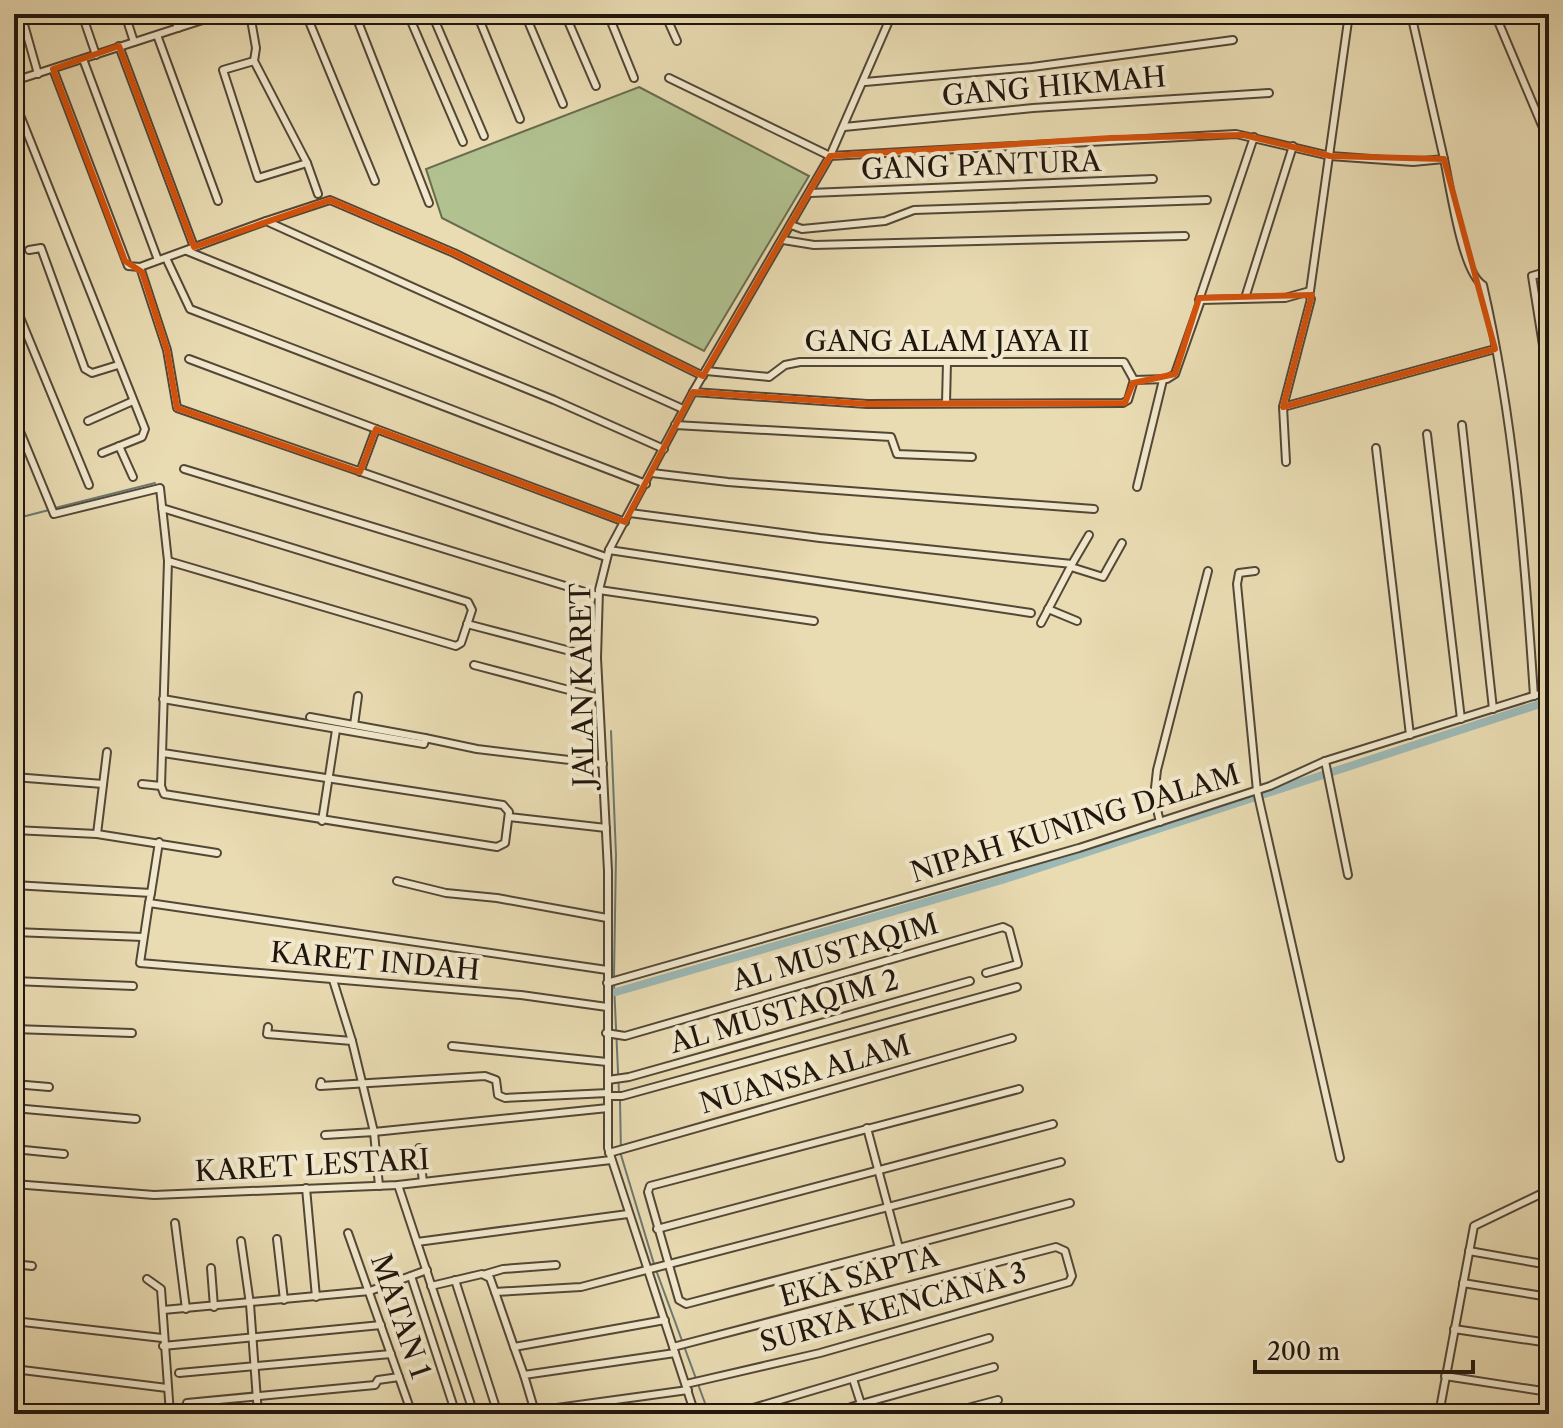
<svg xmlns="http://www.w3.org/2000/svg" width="1563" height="1428" font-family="'Libre Caslon Text',serif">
	<rect width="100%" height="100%" fill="#e9dbb2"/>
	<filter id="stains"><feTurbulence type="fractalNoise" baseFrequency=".0025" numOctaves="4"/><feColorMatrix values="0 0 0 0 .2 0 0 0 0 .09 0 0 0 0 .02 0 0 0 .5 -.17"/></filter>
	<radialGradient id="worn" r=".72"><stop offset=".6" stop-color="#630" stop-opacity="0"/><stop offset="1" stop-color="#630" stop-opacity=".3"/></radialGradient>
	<!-- green -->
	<polygon fill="#b1c190" stroke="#696c4e" stroke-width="2" points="639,87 809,176 704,351 442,218 426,169"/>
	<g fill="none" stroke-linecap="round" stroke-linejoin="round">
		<!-- stream -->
		<g stroke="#6b7872" stroke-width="2">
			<polyline points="55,508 155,483"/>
			<polyline points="14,519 49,510"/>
			<polyline points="611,731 616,855 614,977"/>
			<polyline points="614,984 619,1093"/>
			<polyline points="620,1099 621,1155 654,1264"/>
			<polyline points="656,1270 709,1414"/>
		</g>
		<!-- canal -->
		<polyline stroke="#9cb9b6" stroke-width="8" points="616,992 1002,880 1549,701"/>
		<!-- street casing -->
		<g stroke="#534736" stroke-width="10">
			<g id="street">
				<polyline points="21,14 38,74"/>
				<polyline points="82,14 96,55"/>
				<polyline points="125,14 134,42"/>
				<polyline points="173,14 178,28"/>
				<polyline points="250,14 256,48 254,61 307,163 318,194"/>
				<polyline points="306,14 375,181"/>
				<polyline points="355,14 429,203"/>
				<polyline points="408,14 463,142"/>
				<polyline points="432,14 484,136"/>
				<polyline points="477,14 520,119"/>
				<polyline points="525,14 563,104"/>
				<polyline points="565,14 596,86"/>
				<polyline points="608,14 634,78"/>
				<polyline points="665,14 677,41"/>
				<polyline points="1495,14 1549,142"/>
				<polyline points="1543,14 1549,26"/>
				<polyline points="157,35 218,201"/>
				<polyline points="119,46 194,247"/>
				<polyline points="83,59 158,260"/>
				<polyline points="254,61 223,70 258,178 307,163"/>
				<polyline points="53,69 128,266 140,267 266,221 683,409"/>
				<polyline points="669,78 830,156 1236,134 1330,156 1413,162 1444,159 1411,14"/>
				<polyline points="14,81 221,14"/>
				<polyline points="865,82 1032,67 1233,40"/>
				<polyline points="14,100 145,429 142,437 102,453"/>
				<polyline points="844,127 1033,108 1269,93"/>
				<path d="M1444 159C1450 186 1462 273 1483 285 1514 420 1525 559 1534 696"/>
				<polyline points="810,193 1153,179"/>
				<polyline points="266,221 330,200 454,253 703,376"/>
				<polyline points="791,225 802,229 885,221 914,210 1207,200"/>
				<polyline points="783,240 814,245 1185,236"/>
				<polyline points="29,250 41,248 85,369 92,373 118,365"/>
				<polyline points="187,251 554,400 664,449"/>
				<polyline points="166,258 190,309 646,484"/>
				<polyline points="140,267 167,350 177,408 606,557"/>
				<polyline points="1549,271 1532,276 1549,383"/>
				<polyline points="1245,298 1293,146"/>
				<polyline points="1199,300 1254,137"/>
				<polyline points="14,303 89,485"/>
				<polyline points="189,359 625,522"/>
				<polyline points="706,371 769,377 785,365 800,362 1124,362 1134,380"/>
				<polyline points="1134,380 1167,379 1175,374 1201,300 1285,298 1310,291 1349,14"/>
				<polyline points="693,392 867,404 1123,403 1128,400 1134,380"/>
				<polyline points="946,403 947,362"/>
				<polyline points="1283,407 1495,349"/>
				<polyline points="14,417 54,514 160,488 168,561 161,786 164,794 497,847 505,843 509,812 503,805 163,753"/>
				<polyline points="88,421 133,401"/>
				<polyline points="675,425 891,437 897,454 972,457"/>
				<polyline points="1462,425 1493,709"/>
				<polyline points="1427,434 1461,719"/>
				<polyline points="119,446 133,477"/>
				<polyline points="1376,448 1410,735"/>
				<polyline points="1286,462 1283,407 1311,299 1308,293"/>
				<polyline points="184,469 598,596"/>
				<polyline points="360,472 376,429"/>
				<polyline points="652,473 728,482 1094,509"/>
				<polyline points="1137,487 1163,380"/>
				<polyline points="162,508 468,602 472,610 461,643 456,646 168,561"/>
				<polyline points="630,513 820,538 1072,564 1041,623"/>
				<polyline points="609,550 1031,613"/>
				<polyline points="1072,564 1089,535"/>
				<polyline points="1071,567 1103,577 1122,543"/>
				<polyline points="1255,571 1239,573 1237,584 1257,791 1340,1158"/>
				<polyline points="599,590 814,621"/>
				<polyline points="1048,609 1077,621"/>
				<polyline points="467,624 597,658"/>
				<polyline points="474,665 599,698"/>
				<polyline points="163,699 424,744"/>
				<polyline points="310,717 425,738 425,741"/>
				<polyline points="354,725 358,696"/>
				<polyline points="425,738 477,749 603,764"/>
				<polyline points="1325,761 1348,875"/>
				<polyline points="14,777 103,784"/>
				<polyline points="142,784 161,786"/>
				<polyline points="509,817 606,828"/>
				<polyline points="322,821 336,730"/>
				<polyline points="1160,822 1154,797 1157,770 1208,571"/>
				<polyline points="14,830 97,834 217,853"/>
				<polyline points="97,834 107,752"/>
				<polyline points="397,881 446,893 497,898 607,918"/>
				<polyline points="14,885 151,893 149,903 607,970"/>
				<polyline points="151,893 159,842"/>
				<polyline points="149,903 140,963 521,995 607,1007"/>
				<polyline points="14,932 143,937"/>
				<polyline points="333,980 352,1041"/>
				<polyline points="14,981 133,986"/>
				<polyline points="607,983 1079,848 1270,786 1325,761 1549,691"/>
				<polyline points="268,1027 267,1034 352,1041 374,1132 608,1108"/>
				<polyline points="14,1029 132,1033"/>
				<polyline points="606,1033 625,1036 1003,927 1009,930 1018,964 986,973"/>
				<polyline points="452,1046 607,1062"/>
				<polyline points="608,1080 629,1077 970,981"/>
				<polyline points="321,1082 320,1086 485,1076 496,1080 498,1095 505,1098 608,1093"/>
				<polyline points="14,1084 49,1087"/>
				<polyline points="1019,1089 650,1186 648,1192 679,1300 686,1304 1070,1203"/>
				<polyline points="608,1096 622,1096 1017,987"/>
				<polyline points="14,1108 136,1119"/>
				<polyline points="867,1128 899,1248"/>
				<polyline points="325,1135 374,1132 379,1186"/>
				<polyline points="419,1148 423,1182"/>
				<polyline points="14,1149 64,1154"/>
				<polyline points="609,1153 1012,1038"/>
				<polyline points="14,1184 154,1195 398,1185 611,1160"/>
				<polyline points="398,1185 474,1414"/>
				<polyline points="306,1188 316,1297"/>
				<polyline points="175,1223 186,1309"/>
				<polyline points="657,1229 1053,1124"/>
				<polyline points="348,1233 412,1414"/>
				<polyline points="277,1239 284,1300"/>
				<polyline points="241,1241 250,1304 258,1414"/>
				<polyline points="417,1242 628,1214"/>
				<polyline points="1469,1251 1549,1265"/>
				<polyline points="14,1264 32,1266"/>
				<polyline points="211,1268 214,1307"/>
				<polyline points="486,1274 503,1269 556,1265"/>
				<polyline points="411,1276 456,1414"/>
				<polyline points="147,1279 161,1289 170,1414"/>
				<polyline points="455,1280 498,1414"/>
				<polyline points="1463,1283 1549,1297"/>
				<polyline points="431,1286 482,1274 490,1278 495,1292 581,1287 1061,1162"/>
				<polyline points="495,1292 514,1347"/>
				<polyline points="163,1310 370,1291 427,1270"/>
				<polyline points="14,1321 162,1338"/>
				<polyline points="1454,1329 1549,1343"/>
				<polyline points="163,1346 381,1325"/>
				<polyline points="673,1347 1056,1247 1065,1251 1072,1276 1069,1282 820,1353 686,1384"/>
				<polyline points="14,1369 167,1388"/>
				<polyline points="179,1373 391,1354"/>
				<polyline points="524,1375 514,1347 665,1320"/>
				<polyline points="1445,1376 1549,1392"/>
				<polyline points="853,1379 861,1404"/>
				<polyline points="187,1403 375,1385 378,1380 399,1377"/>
				<polyline points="14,1408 73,1414"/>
				<polyline points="535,1412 524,1375 675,1353"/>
				<polyline points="375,1414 411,1411"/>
				<polyline points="513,1414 688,1390"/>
				<polyline points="695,1414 608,1148 608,871 597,658 599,590 609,550 693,392 830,156 892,14"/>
				<polyline points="733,1414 989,1338"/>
				<polyline points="848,1414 851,1407 861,1404 994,1367"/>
				<polyline points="945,1414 998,1400"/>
				<polyline points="1439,1414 1474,1226 1549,1190"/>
			</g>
		</g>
		<!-- street -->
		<use href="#street" stroke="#f1e8cd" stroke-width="6"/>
	</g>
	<!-- marked area -->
	<path fill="none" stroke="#d4520c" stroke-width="6" stroke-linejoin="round" d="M119 46 194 247 330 200 454 253 703 376 830 156 1111 138 1244 135 1330 156 1444 159 1495 349 1283 407 1312 295 1199 298 1175 374 1133 383 1125 403 867 404 693 392 625 522 376 429 360 472 177 408 167 350 142 272 125 261 53 69Z"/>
	<g text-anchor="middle" stroke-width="8" stroke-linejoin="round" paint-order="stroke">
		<!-- street labels -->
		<g font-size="28" fill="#21160c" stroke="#f1e8cd">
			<text transform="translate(1054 86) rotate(-5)" y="10">GANG HIKMAH</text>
			<text transform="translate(981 165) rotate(-2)" y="10">GANG PANTURA</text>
			<text x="947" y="351">GANG ALAM JAYA II</text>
			<text transform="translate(582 685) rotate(-91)" y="10">JALAN KARET</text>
			<text transform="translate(1075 823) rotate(-17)" y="10">NIPAH KUNING DALAM</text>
			<text transform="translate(835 952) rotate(-16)" y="10">AL MUSTAQIM</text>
			<text transform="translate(375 961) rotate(5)" y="10">KARET INDAH</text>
			<text transform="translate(784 1011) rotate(-16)" y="10">AL MUSTAQIM 2</text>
			<text transform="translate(805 1074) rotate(-16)" y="10">NUANSA ALAM</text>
			<text transform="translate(312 1165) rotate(-3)" y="10">KARET LESTARI</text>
			<text transform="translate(859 1276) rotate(-15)" y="10">EKA SAPTA</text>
			<text transform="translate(893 1307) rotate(-15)" y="10">SURYA KENCANA 3</text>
			<text transform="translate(401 1316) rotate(71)" y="10">MATAN 1</text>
		</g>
	</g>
	<!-- margin -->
	<rect width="1563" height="1428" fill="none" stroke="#e9dbb2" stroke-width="48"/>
	<rect x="16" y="16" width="1531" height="1396" fill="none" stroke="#21160c" stroke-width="4"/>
	<rect x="24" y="24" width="1515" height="1380" fill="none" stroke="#21160c" stroke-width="2"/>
	<!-- scale -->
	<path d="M1255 1360v12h218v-12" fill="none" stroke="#21160c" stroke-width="4"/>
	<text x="1267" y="1360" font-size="24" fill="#21160c" stroke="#f1e8cd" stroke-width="6" paint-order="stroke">200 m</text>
	<rect width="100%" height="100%" filter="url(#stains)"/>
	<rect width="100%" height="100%" fill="url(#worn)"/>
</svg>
